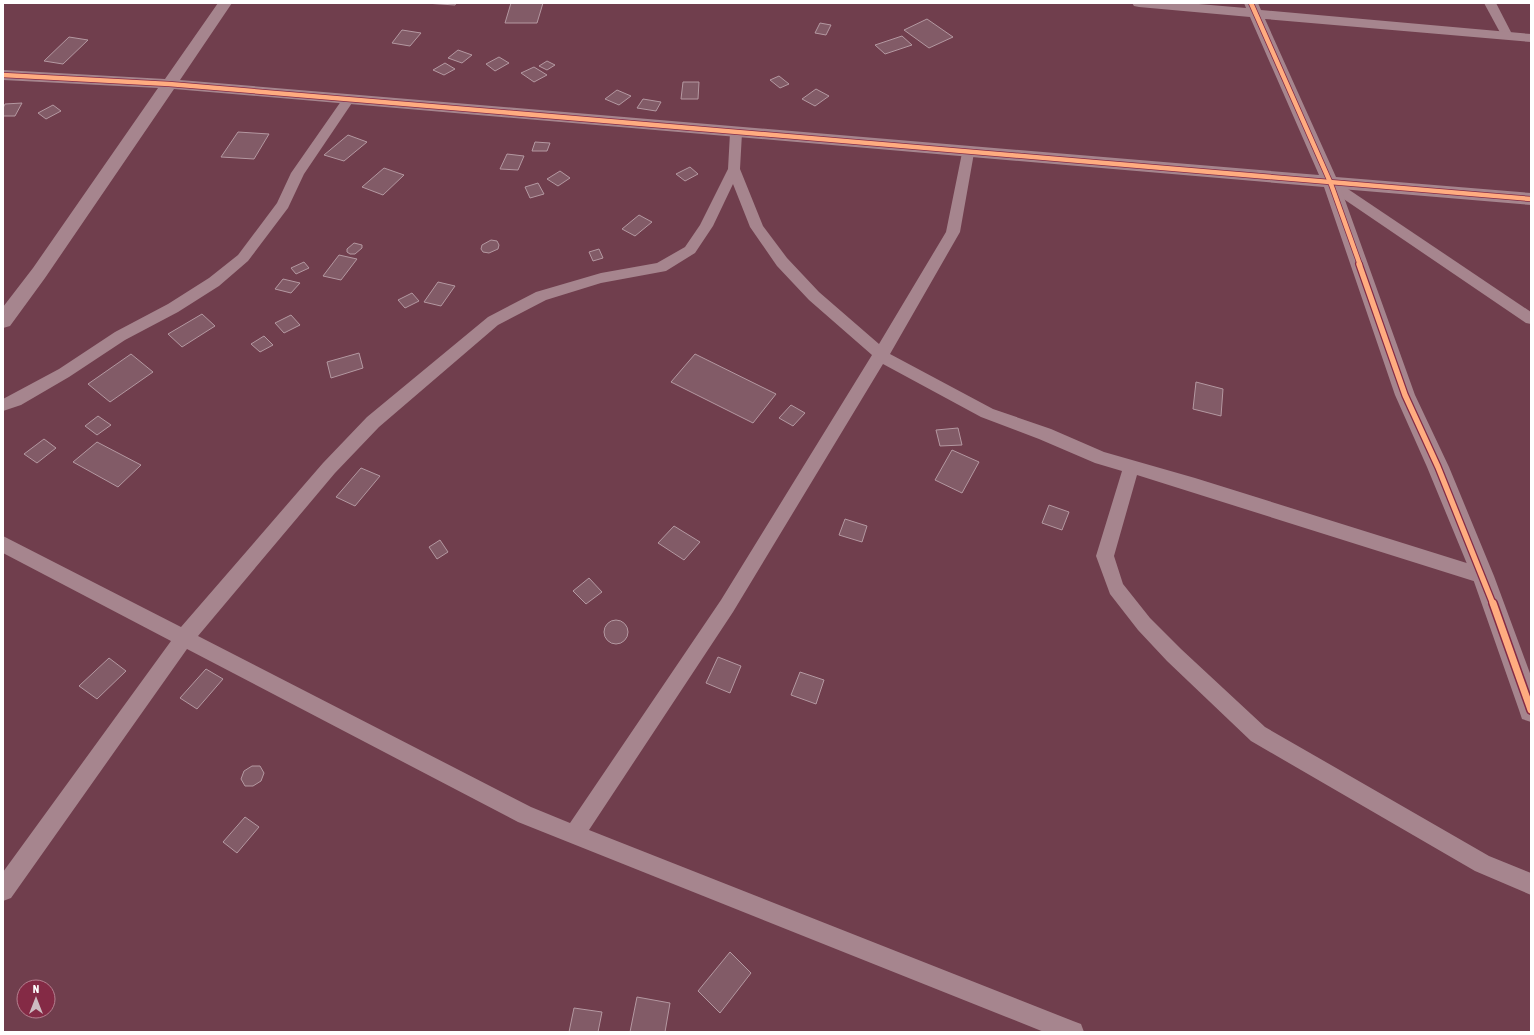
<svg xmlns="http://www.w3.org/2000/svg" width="1534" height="1035" font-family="'Asap Condensed',sans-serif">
	<rect width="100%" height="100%" fill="#703e4d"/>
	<!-- building -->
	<g fill="#825b67" stroke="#b498a1">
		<polygon points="425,3 456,3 455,5"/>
		<polygon points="511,3 543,3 537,23 505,23"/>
		<polygon points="927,19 953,37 929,48 904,30"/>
		<polygon points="820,23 831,25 826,35 815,33"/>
		<polygon points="402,30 421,33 410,46 392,43"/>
		<polygon points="902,36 912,45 885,54 875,45"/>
		<polygon points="69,37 88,40 63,64 44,61"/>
		<polygon points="458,50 472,55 462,63 448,58"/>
		<polygon points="499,57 509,63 495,71 486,64"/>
		<polygon points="547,61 555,65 547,70 539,66"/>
		<polygon points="445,63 455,69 444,75 433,70"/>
		<polygon points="534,67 547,75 534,82 521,73"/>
		<polygon points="779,76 789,84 780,88 770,80"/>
		<polygon points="683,82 699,82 698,99 681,99"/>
		<polygon points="816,89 829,96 815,106 802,99"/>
		<polygon points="617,90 631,96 619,105 605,99"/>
		<polygon points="643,99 661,102 656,111 637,108"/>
		<polygon points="22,103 15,116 3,116 3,108 5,104"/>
		<polygon points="53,105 61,111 46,119 38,113"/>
		<polygon points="238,132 269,134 254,159 221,157"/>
		<polygon points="348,135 367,142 344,161 324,155"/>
		<polygon points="535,142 550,143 547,151 532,151"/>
		<polygon points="507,154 524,156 518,170 500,169"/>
		<polygon points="690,167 698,174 685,181 676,174"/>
		<polygon points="384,168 404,175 383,195 362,187"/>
		<polygon points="560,171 570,178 558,186 547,179"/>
		<polygon points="538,183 544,194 530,198 525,187"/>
		<polygon points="639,215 652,222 635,236 622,229"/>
		<polygon points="491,240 497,241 499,245 498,249 489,253 483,252 481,249 482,245"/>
		<polygon points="354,243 362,245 362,248 355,254 350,254 347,252 347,249"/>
		<polygon points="599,249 603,258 593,261 589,252"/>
		<polygon points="339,255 357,259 341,280 323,276"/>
		<polygon points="304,262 309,268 296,274 291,268"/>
		<polygon points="283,279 300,283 291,293 275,289"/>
		<polygon points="438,282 455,286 441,306 424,302"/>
		<polygon points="412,293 419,301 405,308 398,300"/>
		<polygon points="202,314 215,326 182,347 168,334"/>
		<polygon points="291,315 300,325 284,333 275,323"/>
		<polygon points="264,336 273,345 260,352 251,344"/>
		<polygon points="359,353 363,368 331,378 327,362"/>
		<polygon points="131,354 153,372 110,402 88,384"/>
		<polygon points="695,354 776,394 753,423 671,382"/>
		<polygon points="1196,382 1223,389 1221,416 1193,409"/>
		<polygon points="791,405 805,413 793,426 779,418"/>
		<polygon points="98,416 111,425 97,435 85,426"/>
		<polygon points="958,428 962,445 940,446 936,430"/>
		<polygon points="44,439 56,448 37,463 24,454"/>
		<polygon points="97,442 141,465 118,487 73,462"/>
		<polygon points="952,450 979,462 962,493 935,480"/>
		<polygon points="361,468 380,476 355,506 336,497"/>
		<polygon points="1049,505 1069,512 1062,530 1042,523"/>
		<polygon points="845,519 867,526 862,542 839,535"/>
		<polygon points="674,526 700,542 684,560 658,543"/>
		<polygon points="440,540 448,552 437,559 429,547"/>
		<polygon points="589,578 602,592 586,604 573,591"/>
		<circle cx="616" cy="632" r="12"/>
		<polygon points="718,657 741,666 730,693 706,683"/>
		<polygon points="109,658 126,671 97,699 79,686"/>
		<polygon points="206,669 223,679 197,709 180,698"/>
		<polygon points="800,672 824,680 816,704 791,695"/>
		<polygon points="252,766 260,766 264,773 261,781 253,786 245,786 241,779 244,771"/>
		<polygon points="245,817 259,827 237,853 223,842"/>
		<polygon points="730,952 751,973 720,1013 698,991"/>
		<polygon points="637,997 670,1003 665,1032 630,1032"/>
		<polygon points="574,1008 602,1012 598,1032 569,1032"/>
	</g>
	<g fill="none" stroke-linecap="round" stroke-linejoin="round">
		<!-- lane -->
		<g fill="#a6858e" fill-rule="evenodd">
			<polygon points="1484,3 1496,3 1513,36 1511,38 1503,38"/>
			<polygon points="348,96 354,100 304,174 288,208 248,261 219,286 178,312 125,340 69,377 21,405 3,411 3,399 59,369 115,332 168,304 209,278 238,255 277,203 291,173 344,97"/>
			<path d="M736 129 742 133 740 169 763 226 787 258 819 292 879 344 946 232 962 153 963 150H973L974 153 960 232 890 354 993 409 1051 429 1104 452 1195 478 1489 570 1492 576 1489 582 1483 584 1137 475 1114 556 1123 584 1150 618 1181 649 1265 727 1489 856 1531 873V895L1475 871 1251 741 1167 661 1138 630 1110 594 1096 556 1122 471 1095 463 1039 439 981 417 883 364 733 612 589 830 1073 1021 1081 1024 1084 1032H1044L518 822 187 649 11 898 3 901V872L171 641 3 553V536L181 627 323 463 367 417 488 317 536 292 601 273 657 263 685 247 700 225 728 169 730 133ZM733 184 750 227 777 266 809 300 872 355 721 600 570 823 531 807 198 636 335 473 379 427 498 325 546 300 601 283 666 271 695 253 713 226Z"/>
			<polygon points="1331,180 1336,181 1531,312 1531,324 1526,323 1326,187 1324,184 1326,181"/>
		</g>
		<!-- street -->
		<polygon fill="#a6858e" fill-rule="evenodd" points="218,3 232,3 180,80 1319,175 1250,17 1139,7 1134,6 1132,3 1187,3 1246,8 1244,3 1258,3 1261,10 1531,34 1531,42 1265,19 1336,177 1531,193 1531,205 1341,189 1415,395 1449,467 1494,576 1531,676 1531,722 1522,719 1519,710 1472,576 1427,467 1395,395 1324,187 174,89 45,278 10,326 3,328 3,307 33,268 158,88 3,80 3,70 165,79"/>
		<!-- cycleway-far2 casing -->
		<g stroke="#842a45" stroke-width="6">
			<g id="cycleway-far2">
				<polyline points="1251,3 1331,184 1360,265"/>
				<polyline points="3,75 169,84 1531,199"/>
			</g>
		</g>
		<!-- cycleway-far1 casing -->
		<g stroke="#842a45" stroke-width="8">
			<polyline id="cycleway-far1" points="1359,264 1405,395 1438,467 1493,604"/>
		</g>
		<!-- cycleway casing -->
		<g stroke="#842a45" stroke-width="10">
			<polyline id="cycleway" points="1493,603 1531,710"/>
		</g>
		<!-- cycleway-far2 -->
		<use href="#cycleway-far2" stroke="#ffac80" stroke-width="4.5"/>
		<!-- cycleway-far1 -->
		<use href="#cycleway-far1" stroke="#ffac80" stroke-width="5.5"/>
		<!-- cycleway -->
		<use href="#cycleway" stroke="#ffac80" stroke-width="7"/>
	</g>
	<!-- border -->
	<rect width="1534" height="1035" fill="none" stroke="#ffffff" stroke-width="8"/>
	<!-- north arrow -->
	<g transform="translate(36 999)"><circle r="19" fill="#842a45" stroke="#b57f8f"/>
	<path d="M0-3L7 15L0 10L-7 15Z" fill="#cdbbc1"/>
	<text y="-6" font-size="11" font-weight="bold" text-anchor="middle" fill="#ffffff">N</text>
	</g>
</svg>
